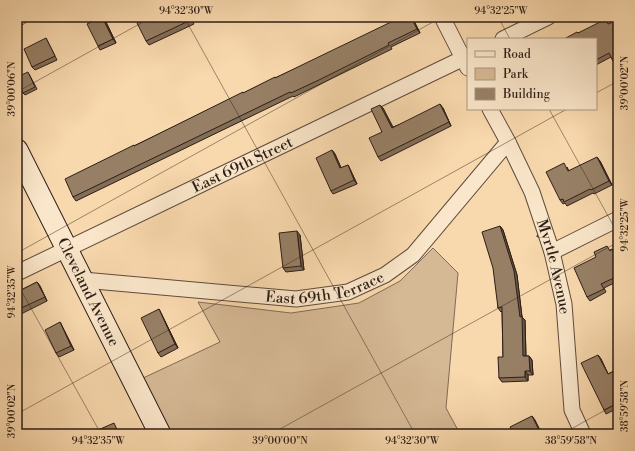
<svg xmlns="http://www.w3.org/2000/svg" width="635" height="451" font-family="'Libre Bodoni',serif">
	<rect width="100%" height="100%" fill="#f8d8ad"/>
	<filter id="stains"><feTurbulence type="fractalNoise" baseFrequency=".005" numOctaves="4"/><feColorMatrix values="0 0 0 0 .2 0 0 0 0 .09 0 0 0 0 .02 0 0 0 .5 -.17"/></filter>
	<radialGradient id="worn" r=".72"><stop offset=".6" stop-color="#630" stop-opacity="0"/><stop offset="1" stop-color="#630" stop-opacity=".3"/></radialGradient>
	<!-- green -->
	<polygon fill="#d5b894" stroke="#816b56" points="433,248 458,273 446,408 460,434 170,434 141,379 220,342 198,302 291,313 359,303 400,281"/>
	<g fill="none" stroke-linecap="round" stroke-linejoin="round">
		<!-- minor casing -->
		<g stroke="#604c3c" stroke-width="17">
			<g id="minor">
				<polyline points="442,17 468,68"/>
				<polyline points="17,18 20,17"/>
				<polyline points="503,39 548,17"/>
				<path id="s1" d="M490 109 508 142 532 192 552 252 564 304 572 410 583 434"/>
				<polyline points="552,252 618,219"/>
				<path id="s2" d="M17 273 468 56"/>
				<path id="s3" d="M83 280 296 299 348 292 385 275 413 255 508 142"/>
			</g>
		</g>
		<!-- secondary casing -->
		<g stroke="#2d1e17" stroke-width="23">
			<g id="secondary">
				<path id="s4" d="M17 150 160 434"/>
			</g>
		</g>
		<!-- minor -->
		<use href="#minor" stroke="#fae6ca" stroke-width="15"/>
		<!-- secondary -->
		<use href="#secondary" stroke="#fae6ca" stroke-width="21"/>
	</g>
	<!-- wall -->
	<g fill="#826d57" stroke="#2d1e17">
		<polygon points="190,17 194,24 149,45 146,41"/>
		<polygon points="412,17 420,33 391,47 392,49 294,97 293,96 76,201 73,197 134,146 275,78"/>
		<polygon points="105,20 116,43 100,50 98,46"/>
		<polygon points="613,22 618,30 618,64 615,65 611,57 596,65 596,39 578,33 609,24"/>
		<polygon points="46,38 57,60 35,70 32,67"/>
		<polygon points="29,74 37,89 25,95 23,93"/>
		<polygon points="380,105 383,108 393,127 443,108 451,126 381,161 378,157 382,132"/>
		<polygon points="332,150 335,154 341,168 348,165 350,169 357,184 333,194 331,191"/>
		<polygon points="600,161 612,185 594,194 593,193 567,206 565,203 563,204 560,200 567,167 569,171"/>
		<polygon points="500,226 503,230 517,275 522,317 525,320 526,356 529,356 532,360 533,375 528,375 528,381 502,382 499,378 503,357 502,311 501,312 498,308"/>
		<polygon points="300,235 304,270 286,272 283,268"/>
		<polygon points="612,249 618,260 618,281 604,288 606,292 590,301 587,297 610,250"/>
		<polygon points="37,282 40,286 47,301 17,316 17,292"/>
		<polygon points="161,313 178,348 161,357 158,353"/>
		<polygon points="60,322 74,350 59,357 56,353"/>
		<polygon points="598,355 601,359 608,374 618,369 618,408 606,414 604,410"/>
	</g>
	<!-- shaded-wall -->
	<g fill="#6a5947" stroke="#2d1e17">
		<polygon points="102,17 105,20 116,43 113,39"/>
		<polygon points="411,17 412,17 420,33 417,29"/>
		<polygon points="440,104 443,108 451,126"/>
		<polygon points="380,105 383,108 395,132 392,128"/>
		<polygon points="332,150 335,154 343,172 340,168"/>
		<polygon points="597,157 600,161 612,185 609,181"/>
		<polygon points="348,165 350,169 357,184 354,180"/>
		<polygon points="500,226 503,230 517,275 522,317 525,320 526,360 523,356"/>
		<polygon points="297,231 300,235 304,270 301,266"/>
		<polygon points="37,282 40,286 47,301 45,297"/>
		<polygon points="159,309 161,313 178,348 175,344"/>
		<polygon points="60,322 74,350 71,346"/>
		<polygon points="598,355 601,359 610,378 608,374"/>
		<polygon points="529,356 532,360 533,375 530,371"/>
		<polygon points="525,371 528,375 528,381 525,377"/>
		<polygon points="532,416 535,420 542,434 541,434"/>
	</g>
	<!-- building -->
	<g fill="#977f65" stroke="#2d1e17">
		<polygon points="101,17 102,17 113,39 98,46 87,24"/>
		<polygon points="149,17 190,17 191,20 146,41 137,23"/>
		<polygon points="389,17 411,17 417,29 388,43 389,45 321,79 291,93 290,92 73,197 65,179 134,145 134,146 243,92 243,93 275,77 275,78 391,22"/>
		<polygon points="606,19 608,24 613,22 618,31 618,58 613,61 609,53 596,60 596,39 564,39 577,32 578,33"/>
		<polygon points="46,38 55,56 32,67 24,49"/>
		<polygon points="28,72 35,87 23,93 17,81 17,77"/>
		<polygon points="440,104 449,122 378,157 369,138 382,132 371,109 380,105 392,128"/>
		<polygon points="332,150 340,168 348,165 354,180 331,191 316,158"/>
		<polygon points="597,157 609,181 591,190 590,189 564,202 563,199 560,200 546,172 564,163 568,171"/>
		<polygon points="500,226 514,271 520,317 522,316 523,356 529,356 530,371 525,371 525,377 499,378 498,357 503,357 502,307 498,308 493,268 482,232"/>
		<polygon points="297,231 301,266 283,268 279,233"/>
		<polygon points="607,246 610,251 612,249 618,262 618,276 601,284 604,289 587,297 574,268 596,257 594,252"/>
		<polygon points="37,282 45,297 17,310 17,292"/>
		<polygon points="159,309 175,344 158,353 141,318"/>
		<polygon points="60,322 71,346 56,353 45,330"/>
		<polygon points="598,355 608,374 618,369 618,403 604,410 581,363"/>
		<polygon points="532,416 541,434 514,434 510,427"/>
		<polygon points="114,423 119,434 89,434"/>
	</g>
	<!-- ticks -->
	<path fill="none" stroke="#2d1e17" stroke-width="1" stroke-opacity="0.45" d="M184 17 415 434M498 17 510 39M17 92 152 17M596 93 618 81M549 109 618 234M17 253 442 17M17 283 101 434M17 414 567 109M271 434 618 242M562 434 618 403"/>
	<g text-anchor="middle" stroke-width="4" stroke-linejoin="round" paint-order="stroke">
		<!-- street labels -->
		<g font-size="15" fill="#2d1e17" stroke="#fae6ca">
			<text dy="5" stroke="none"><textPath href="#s2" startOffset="250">East 69th Street</textPath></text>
			<text dy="5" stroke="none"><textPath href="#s1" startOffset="171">Myrtle Avenue</textPath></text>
			<text dy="5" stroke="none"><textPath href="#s3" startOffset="244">East 69th Terrace</textPath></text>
			<text dy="5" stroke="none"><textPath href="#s4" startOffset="159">Cleveland Avenue</textPath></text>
		</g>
	</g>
	<!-- margin -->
	<rect width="635" height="451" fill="none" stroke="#f8d8ad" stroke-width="44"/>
	<!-- legend -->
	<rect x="467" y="38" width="130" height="72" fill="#fae6ca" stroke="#a89682"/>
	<rect x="475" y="51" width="20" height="6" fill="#fae6ca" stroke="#a89682"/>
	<text x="503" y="58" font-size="12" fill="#2d1e17">Road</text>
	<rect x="475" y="68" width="20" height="12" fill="#d5b894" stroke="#a89682"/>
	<text x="503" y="78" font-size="12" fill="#2d1e17">Park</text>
	<rect x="475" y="88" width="20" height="12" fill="#977f65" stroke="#a89682"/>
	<text x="503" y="98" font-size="12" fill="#2d1e17">Building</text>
	<rect x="22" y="22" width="591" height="407" fill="none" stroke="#2d1e17" stroke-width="1.5"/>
	<g font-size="10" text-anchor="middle" fill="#2d1e17">
		<text x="186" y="14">94°32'30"W</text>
		<text x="501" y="14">94°32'25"W</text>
		<text transform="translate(624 83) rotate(-90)" y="4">39°00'02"N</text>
		<text transform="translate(11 89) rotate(-90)" y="4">39°00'06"N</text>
		<text transform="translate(624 225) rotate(-90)" y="4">94°32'25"W</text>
		<text transform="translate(11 292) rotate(-90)" y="4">94°32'35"W</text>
		<text transform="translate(624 406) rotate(-90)" y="4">38°59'58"N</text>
		<text transform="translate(11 411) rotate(-90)" y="4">39°00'02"N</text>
		<text x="98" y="444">94°32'35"W</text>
		<text x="280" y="444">39°00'00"N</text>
		<text x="412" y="444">94°32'30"W</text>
		<text x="571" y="444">38°59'58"N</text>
	</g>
	<rect width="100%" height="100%" filter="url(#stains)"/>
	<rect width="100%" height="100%" fill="url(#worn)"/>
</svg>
